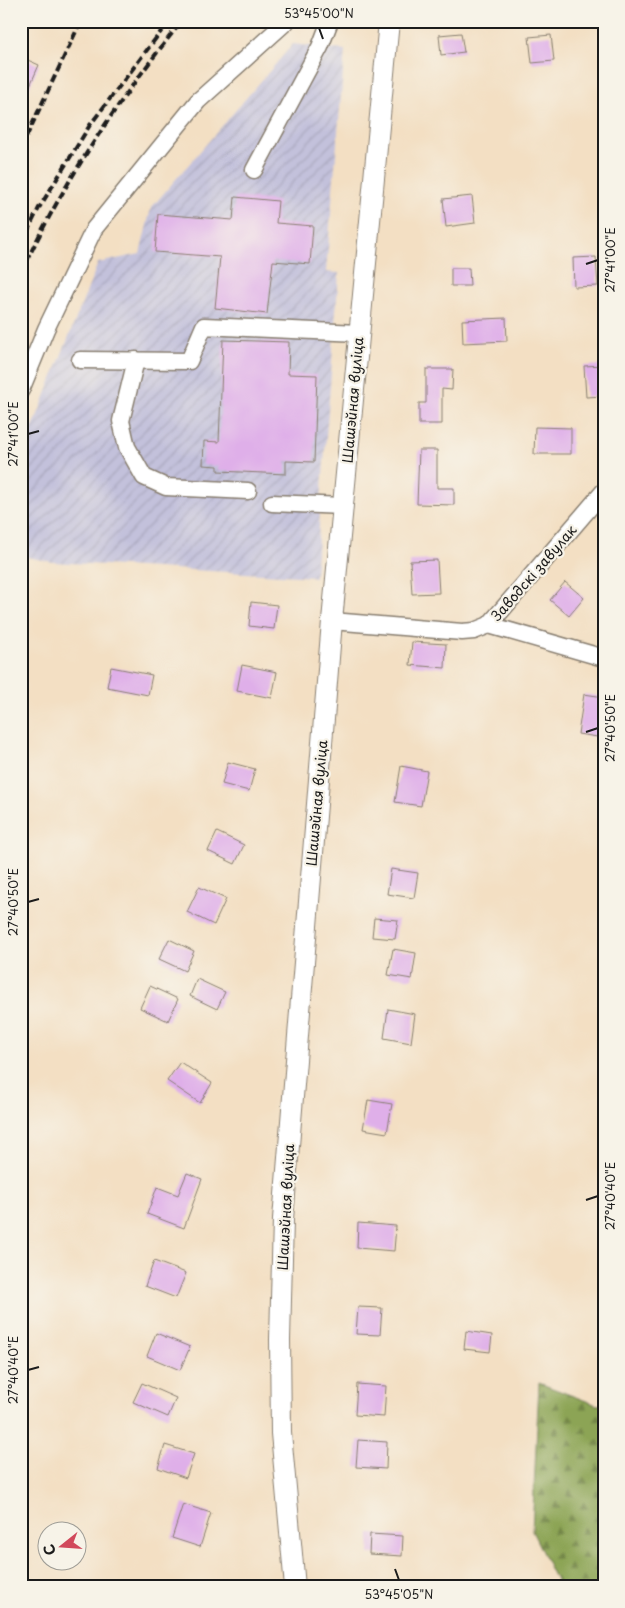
<svg xmlns="http://www.w3.org/2000/svg" width="625" height="1608" font-family="'Playpen Sans',sans-serif">
	<defs>
		<pattern id="industrial-furrows" width="10" height="10" patternUnits="userSpaceOnUse" patternTransform="scale(1.25)"><rect width="10" height="10" fill="#c3c1db"/><path d="M-1 1l2-2M0 10L10 0M9 11l2-2" fill="none" stroke="#a7a5bb"/></pattern>
		<pattern id="forest-firs" width="22" height="20" patternUnits="userSpaceOnUse" patternTransform="scale(1.25)"><rect width="22" height="20" fill="#8ca455"/><path d="M5 1l3.5 6h-7zM16 11l3.5 6h-7z" fill="#728546"/></pattern>
	</defs>
	<rect width="100%" height="100%" fill="#f7f3e8"/>
	<filter id="ink" filterUnits="userSpaceOnUse"><feTurbulence type="fractalNoise" baseFrequency=".02" numOctaves="2"/><feDisplacementMap in="SourceGraphic" scale="10" xChannelSelector="R" yChannelSelector="G"/><feConvolveMatrix kernelMatrix="1 2 1 2 8 2 1 2 1" color-interpolation-filters="sRGB"/></filter>
	<filter id="wash" filterUnits="userSpaceOnUse"><feTurbulence type="fractalNoise" baseFrequency=".0096" numOctaves="4" result="noise"/><feDisplacementMap in="SourceGraphic" scale="20" xChannelSelector="R" yChannelSelector="G"/><feGaussianBlur stdDeviation="1.12" result="paint"/><feColorMatrix in="noise" values="0 0 0 0 0 0 0 0 0 0 0 0 0 0 0 0 0 1.4 0 .05"/><feComposite in="paint" operator="in"/></filter>
	<g filter="url(#wash)">
		<rect width="100%" height="100%" fill="#f3dfc3"/>
		<!-- industrial -->
		<polygon fill="url(#industrial-furrows)" points="293,44 345,50 326,272 339,273 315,577 53,562 21,556 21,457 98,263 140,254 151,208"/>
		<!-- forest -->
		<polygon fill="url(#forest-firs)" stroke="#546038" points="539,1383 597,1405 604,1404 604,1587 559,1587 532,1531"/>
		<g id="blocks">
			<!-- building -->
			<g fill="#dfafe9">
				<polygon points="461,33 464,52 441,55 439,35"/>
				<polygon points="551,35 554,61 532,63 529,37"/>
				<polygon points="21,57 39,65 21,106"/>
				<polygon points="472,196 475,223 446,227 443,199"/>
				<polygon points="235,197 278,201 276,223 313,226 310,264 273,261 267,314 215,308 220,257 155,252 158,214 233,220"/>
				<polygon points="596,257 598,286 574,287 573,258"/>
				<polygon points="451,268 469,268 470,286 451,286"/>
				<polygon points="506,318 507,341 463,343 462,320"/>
				<polygon points="223,340 289,342 288,374 317,375 314,462 286,461 286,474 218,471 218,466 203,465 204,441 219,442"/>
				<polygon points="604,365 604,396 586,397 584,366"/>
				<polygon points="426,369 453,369 452,390 442,389 442,424 419,424 419,403 426,403"/>
				<polygon points="535,427 571,428 571,454 534,454"/>
				<polygon points="419,450 437,450 437,488 454,488 454,505 417,504"/>
				<polygon points="437,560 439,593 412,594 410,561"/>
				<polygon points="565,582 584,598 569,616 550,600"/>
				<polygon points="251,602 277,605 274,629 249,626"/>
				<polygon points="412,642 446,644 445,668 410,665"/>
				<polygon points="242,665 277,672 272,698 237,691"/>
				<polygon points="111,667 152,675 148,695 107,687"/>
				<polygon points="584,694 604,697 604,738 578,734"/>
				<polygon points="228,762 255,769 249,791 222,784"/>
				<polygon points="401,766 427,771 421,806 395,802"/>
				<polygon points="217,832 244,845 235,864 208,851"/>
				<polygon points="391,869 418,873 414,898 387,894"/>
				<polygon points="199,887 226,899 214,925 187,912"/>
				<polygon points="374,918 398,920 395,939 372,937"/>
				<polygon points="169,939 194,951 185,971 159,959"/>
				<polygon points="393,949 416,953 412,979 388,975"/>
				<polygon points="197,979 225,992 217,1009 190,996"/>
				<polygon points="150,986 178,999 168,1021 140,1008"/>
				<polygon points="388,1009 415,1014 411,1043 384,1038"/>
				<polygon points="180,1062 212,1083 200,1103 167,1081"/>
				<polygon points="368,1100 392,1104 387,1133 363,1129"/>
				<polygon points="187,1173 202,1179 184,1228 147,1214 157,1187 178,1195"/>
				<polygon points="358,1223 396,1226 394,1251 357,1248"/>
				<polygon points="154,1261 186,1273 176,1298 145,1286"/>
				<polygon points="358,1307 382,1308 380,1335 356,1334"/>
				<polygon points="466,1331 492,1335 490,1352 464,1349"/>
				<polygon points="156,1333 190,1347 180,1370 147,1356"/>
				<polygon points="142,1383 176,1398 168,1417 133,1402"/>
				<polygon points="357,1384 386,1386 384,1417 355,1415"/>
				<polygon points="358,1440 387,1442 386,1469 356,1467"/>
				<polygon points="165,1445 194,1454 186,1478 158,1468"/>
				<polygon points="183,1504 211,1513 200,1547 172,1538"/>
				<polygon points="370,1534 403,1536 402,1556 369,1554"/>
			</g>
		</g>
	</g>
	<g filter="url(#ink)">
		<use href="#blocks" fill-opacity="0" stroke="#887e70" stroke-width="1"/>
		<g fill="none" stroke-linecap="round" stroke-linejoin="round">
			<!-- minor casing -->
			<g stroke="#887e70" stroke-width="19">
				<g id="minor">
					<polyline points="254,170 320,47 330,21"/>
					<polyline points="80,360 189,361 204,326 359,333"/>
					<polyline points="136,360 121,421 127,447 144,477 166,487 248,491"/>
					<polyline points="21,390 46,329 94,229 198,101 287,21"/>
					<polyline points="272,503 343,506"/>
					<polyline points="332,621 462,632 474,631 489,625 604,491"/>
					<polyline points="489,625 604,658"/>
				</g>
			</g>
			<!-- major casing -->
			<g stroke="#887e70" stroke-width="22">
				<polyline id="major" points="295,1587 281,1433 280,1340 283,1219 332,621 389,21"/>
			</g>
			<!-- minor -->
			<use href="#minor" stroke="#fff" stroke-width="16"/>
			<!-- major -->
			<use href="#major" stroke="#fff" stroke-width="20"/>
			<!-- rail -->
			<g stroke="#1c1c1c" stroke-width="4" stroke-dasharray="8 4" stroke-linecap="butt">
				<polyline points="21,148 81,21"/>
				<polyline points="21,244 39,208 90,125 169,21"/>
				<path d="M21 273C63 182 119 99 182 21"/>
			</g>
		</g>
	</g>
	<!-- ticks -->
	<path fill="none" stroke="#1c1c1c" stroke-width="2" d="M319 28 323 39M586 264 598 260M28 434 39 431M586 732 598 728M28 902 39 899M586 1200 598 1196M28 1370 39 1367M395 1569 399 1580"/>
	<g text-anchor="middle" stroke-width="4.5" stroke-linejoin="round" paint-order="stroke">
		<!-- street labels -->
		<g font-size="14" fill="#1c1c1c" stroke="#f7f3e8">
			<text transform="translate(353 400) rotate(-85)" y="5">Шашэйная вуліца</text>
			<text transform="translate(534 573) rotate(-49)" y="5">Заводскі завулак</text>
			<text transform="translate(317 803) rotate(-85)" y="5">Шашэйная вуліца</text>
			<text transform="translate(286 1207) rotate(-87)" y="5">Шашэйная вуліца</text>
		</g>
	</g>
	<!-- margin -->
	<rect width="625" height="1608" fill="none" stroke="#f7f3e8" stroke-width="55"/>
	<!-- north arrow -->
	<g transform="translate(62 1546) rotate(253)"><circle r="24" fill="#f7f3e8" stroke="#9f9d96"/>
	<path d="M0-4L9 19L0 12L-9 19Z" fill="#d1495b"/>
	<text y="-8" font-size="14" font-weight="bold" text-anchor="middle" fill="#1c1c1c">С</text>
	</g>
	<rect x="28" y="28" width="570" height="1552" fill="none" stroke="#1c1c1c" stroke-width="2"/>
	<g font-size="12" text-anchor="middle" fill="#1c1c1c">
		<text x="319" y="18">53°45'00"N</text>
		<text transform="translate(611 260) rotate(-90)" y="4">27°41'00"E</text>
		<text transform="translate(14 434) rotate(-90)" y="4">27°41'00"E</text>
		<text transform="translate(611 728) rotate(-90)" y="4">27°40'50"E</text>
		<text transform="translate(14 902) rotate(-90)" y="4">27°40'50"E</text>
		<text transform="translate(611 1196) rotate(-90)" y="4">27°40'40"E</text>
		<text transform="translate(14 1370) rotate(-90)" y="4">27°40'40"E</text>
		<text x="399" y="1599">53°45'05"N</text>
	</g>
</svg>
